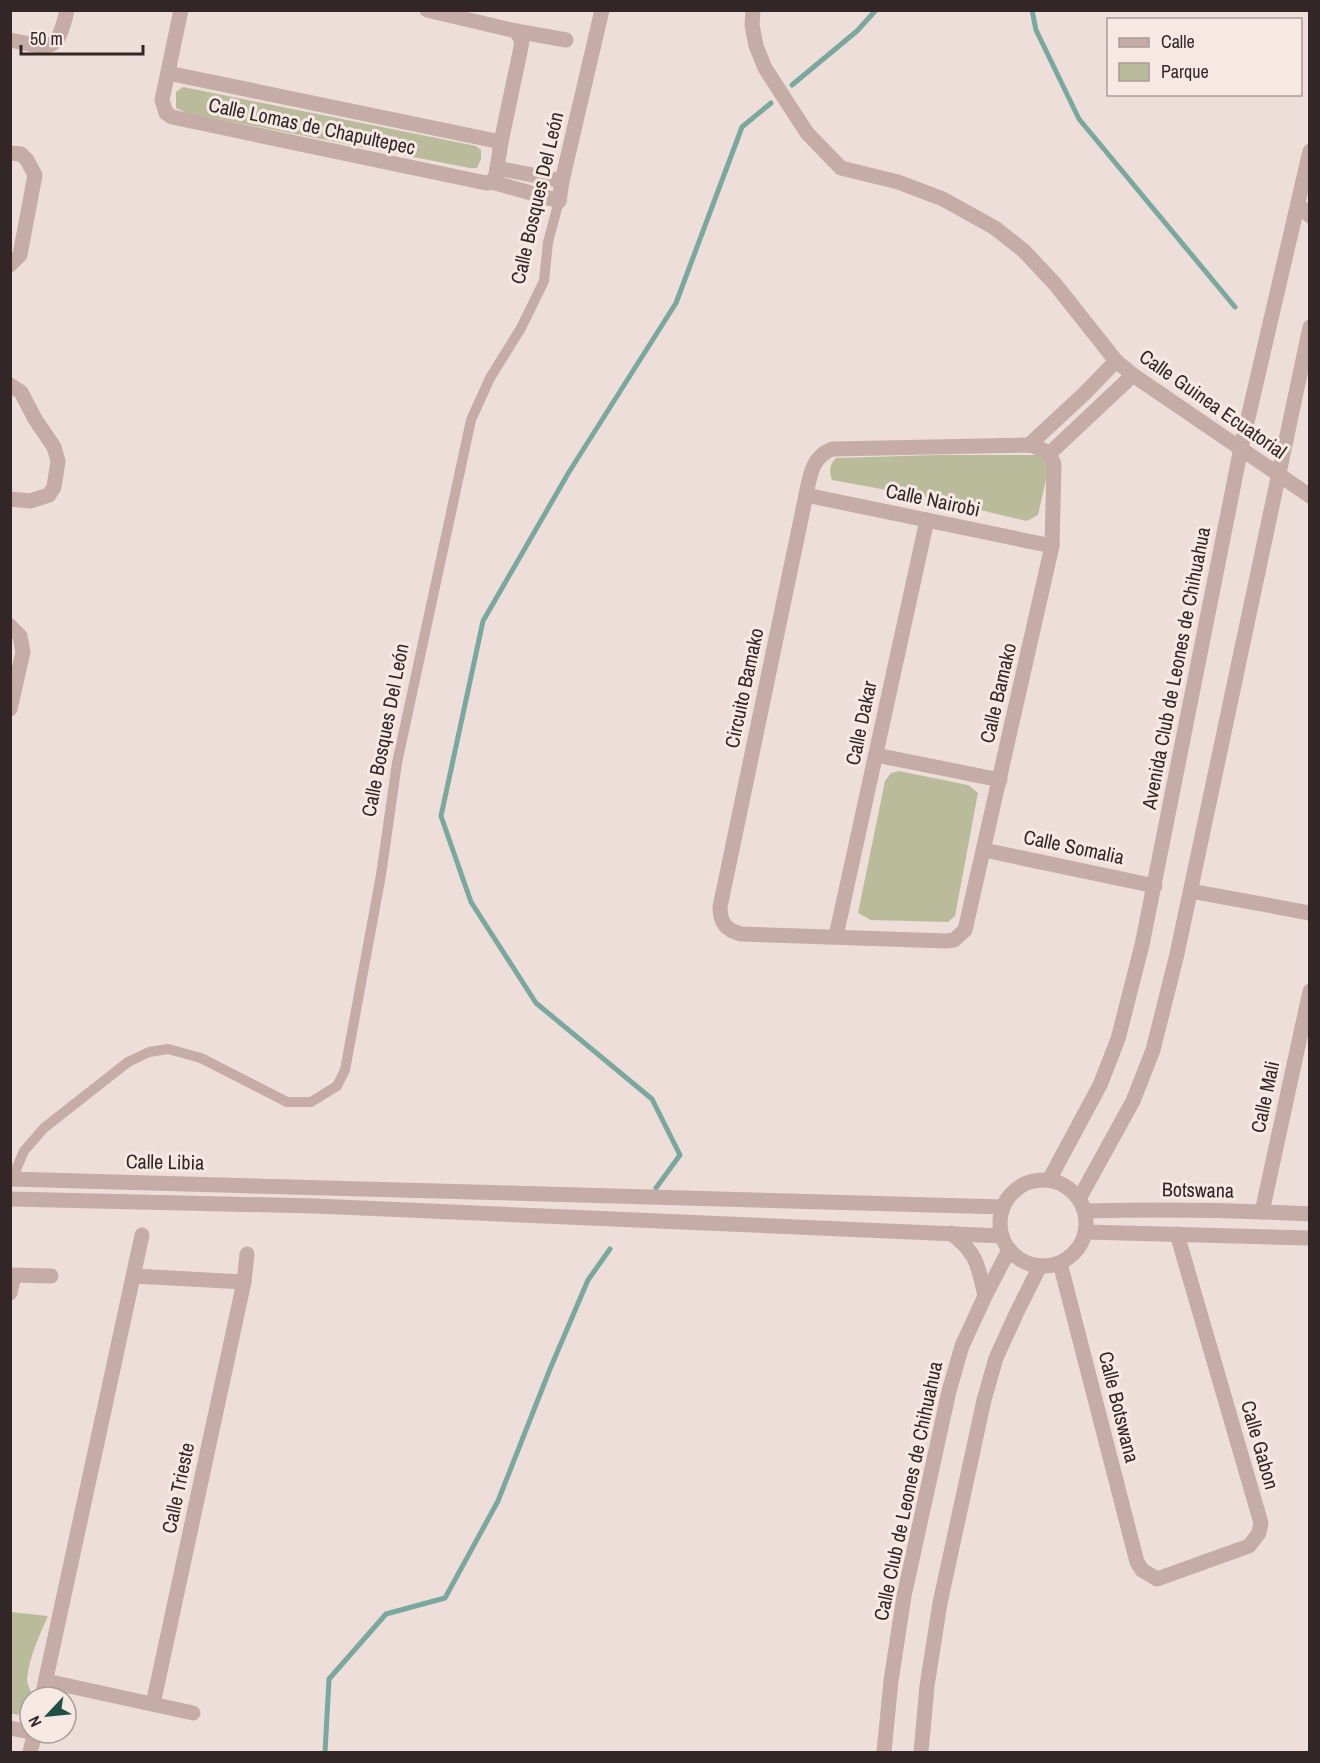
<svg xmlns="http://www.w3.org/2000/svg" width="1320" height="1763" font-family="'Archivo Narrow',sans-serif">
	<rect width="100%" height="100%" fill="#eeded9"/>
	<!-- green -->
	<g fill="#b9bb9a">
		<polygon points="183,87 476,146 481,150 481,159 477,168 470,168 187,113 176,108 176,92"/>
		<path d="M938 455H1039L1050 462 1038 515 1027 521 925 497 832 480C829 471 829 465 836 458Z"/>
		<polygon points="899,771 968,785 978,793 955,916 948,922 871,920 858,913 885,781 891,773"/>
		<path d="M11 1612 48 1616C39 1636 29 1658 27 1679 27 1686 32 1691 32 1697H30L29 1709 17 1715 11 1713Z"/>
	</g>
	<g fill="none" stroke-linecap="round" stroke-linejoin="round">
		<!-- stream -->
		<g stroke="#7aa89e" stroke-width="5">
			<polyline points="1032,10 1036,30 1079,119 1235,307"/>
			<polyline points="792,85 857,31 876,10"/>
			<polyline points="656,1188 680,1155 652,1099 536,1003 471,902 441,816 483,621 569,472 676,303 742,127 771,103"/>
			<polyline points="325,1752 329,1679 386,1614 445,1598 498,1501 550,1369 588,1280 610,1249"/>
		</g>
		<!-- service -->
		<polyline stroke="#c5aca6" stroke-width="10" points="12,1179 24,1151 44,1128 128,1062 149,1052 168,1049 201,1058 287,1102 311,1102 337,1086 345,1070 381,875 397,763 471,420 490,378 521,328 544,281 548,242 559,201"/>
		<!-- minor -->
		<g stroke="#c5aca6" stroke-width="15">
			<polyline points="181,10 162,100 166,113 172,117 486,183 492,182 496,175 501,142 520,52 522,41 516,31"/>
			<polyline points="427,10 516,31 566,40"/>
			<polyline points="753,10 752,25 756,46 765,68 807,133 841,168 898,182 943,199 995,228 1024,251 1055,284 1116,361 1133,375 1310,496"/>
			<path d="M10 40C50 48 57 55 67 10"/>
			<polyline points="168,73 501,142"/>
			<polyline points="10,153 21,154 27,160 35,175 20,255 10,265"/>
			<polyline points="497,168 562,181"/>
			<polyline points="492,182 559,201"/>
			<polyline points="1298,204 1310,216"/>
			<polyline points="10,385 21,392 35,419 54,447 58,461 54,487 49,495 30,501 10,499"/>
			<path d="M1029 445C1043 449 1048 450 1054 464L1052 546 965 930 954 940 946 941 741 934C726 930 720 923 720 907L806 495C810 475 812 457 832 449Z"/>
			<polyline points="1029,445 1085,393 1116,361"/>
			<polyline points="1049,454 1133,375"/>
			<polyline points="806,495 1052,546"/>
			<polyline points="10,626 20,636 23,652 10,709"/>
			<polyline points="876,755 1000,780"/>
			<polyline points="984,850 1155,886"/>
			<polyline points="1191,891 1310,913"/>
			<polyline points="836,936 927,520"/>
			<path d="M1085 1211C1160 1209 1235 1210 1310 1214"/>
			<polyline points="1262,1212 1310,991"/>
			<polyline points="1086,1232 1310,1238"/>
			<polyline points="1060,1263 1137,1562 1142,1570 1157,1579 1249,1546 1259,1533 1261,1523 1177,1234"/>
			<polyline points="10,1275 51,1276"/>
			<polyline points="134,1276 244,1282"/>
			<polyline points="10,1293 14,1276"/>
			<polyline points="46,1681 193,1713"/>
			<polyline points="42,1697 142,1235"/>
			<polyline points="153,1704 244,1282 247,1254"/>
			<polyline points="10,1728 30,1732"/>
			<polyline points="30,1752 35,1733"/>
		</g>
		<!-- tertiary -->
		<g stroke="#c5aca6" stroke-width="15">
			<polyline points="559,201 562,181 602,10"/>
			<polyline points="10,1179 1003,1207"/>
			<polyline points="1049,1180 1100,1085 1118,1039 1142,945 1241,448 1310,151"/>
			<circle cx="1043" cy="1223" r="43"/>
			<polyline points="10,1199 316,1206 1002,1236"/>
			<polyline points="1079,1199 1133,1101 1153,1050 1177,954 1310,327"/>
			<path d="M951 1233C977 1253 978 1265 985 1296"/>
			<polyline points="884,1752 891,1681 904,1596 949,1391 962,1346 985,1296 1009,1250"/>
			<polyline points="921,1752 927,1686 940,1603 984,1400 996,1358 1017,1312 1040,1266"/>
		</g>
	</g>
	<g text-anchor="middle" stroke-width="6" stroke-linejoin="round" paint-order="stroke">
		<!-- street labels -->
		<g font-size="20" fill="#322726" stroke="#f6e9e4">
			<text transform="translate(312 126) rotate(12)" y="7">Calle Lomas de Chapultepec</text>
			<text transform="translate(537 198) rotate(-77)" y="7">Calle Bosques Del León</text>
			<text transform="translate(1213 404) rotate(35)" y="7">Calle Guinea Ecuatorial</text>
			<text transform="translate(933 500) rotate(12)" y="7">Calle Nairobi</text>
			<text transform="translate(1176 668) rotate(-79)" y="7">Avenida Club de Leones de Chihuahua</text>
			<text transform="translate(744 688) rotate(-78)" y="7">Circuito Bamako</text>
			<text transform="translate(998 693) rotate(-77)" y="7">Calle Bamako</text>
			<text transform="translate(861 723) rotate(-78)" y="7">Calle Dakar</text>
			<text transform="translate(385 730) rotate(-79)" y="7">Calle Bosques Del León</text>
			<text transform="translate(1074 847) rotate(12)" y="7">Calle Somalia</text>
			<text transform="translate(1265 1097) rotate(-78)" y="7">Calle Mali</text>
			<text transform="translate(165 1162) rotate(1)" y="7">Calle Libia</text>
			<text transform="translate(1198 1190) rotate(1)" y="7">Botswana</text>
			<text transform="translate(1119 1407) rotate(76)" y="7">Calle Botswana</text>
			<text transform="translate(1260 1445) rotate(74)" y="7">Calle Gabon</text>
			<text transform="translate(178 1488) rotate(-78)" y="7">Calle Trieste</text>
			<text transform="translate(908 1491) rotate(-78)" y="7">Calle Club de Leones de Chihuahua</text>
		</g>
	</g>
	<!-- border -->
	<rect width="1320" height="1763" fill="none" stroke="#322726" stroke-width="24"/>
	<!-- legend -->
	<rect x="1107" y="18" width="195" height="78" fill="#f6e9e4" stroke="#a89b98" stroke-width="1.5"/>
	<rect x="1119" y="38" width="30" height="9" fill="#c5aca6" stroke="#a89b98" stroke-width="1.5"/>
	<text x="1161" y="48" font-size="18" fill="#322726">Calle</text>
	<rect x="1119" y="63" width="30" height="18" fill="#b9bb9a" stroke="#a89b98" stroke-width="1.5"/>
	<text x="1161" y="78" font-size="18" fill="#322726">Parque</text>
	<!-- north arrow -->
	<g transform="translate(48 1715) rotate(244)"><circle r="28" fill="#f6e9e4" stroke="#a89b98" stroke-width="1.5"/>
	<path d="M0-4.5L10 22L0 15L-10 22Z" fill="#204f45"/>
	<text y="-9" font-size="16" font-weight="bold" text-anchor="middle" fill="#322726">N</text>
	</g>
	<!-- scale -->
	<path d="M21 45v9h122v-9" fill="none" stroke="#322726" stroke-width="3"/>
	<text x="30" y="45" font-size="18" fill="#322726" stroke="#f6e9e4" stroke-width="4.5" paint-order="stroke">50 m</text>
</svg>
